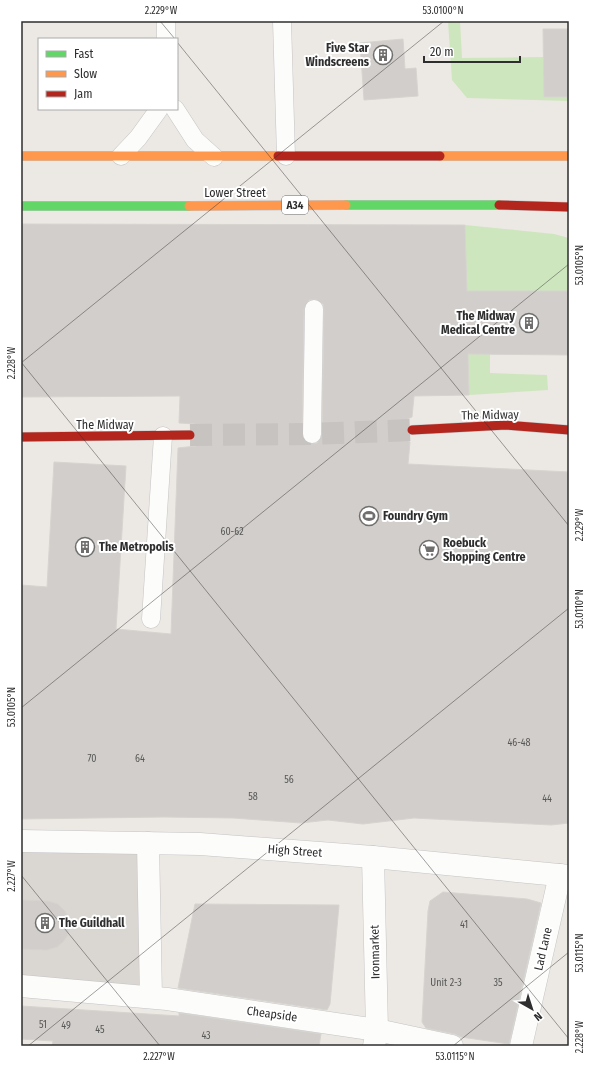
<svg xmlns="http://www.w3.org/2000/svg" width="590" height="1067" font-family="'Fira Sans Condensed',sans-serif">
	<rect width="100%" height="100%" fill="#ece8e4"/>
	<!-- green -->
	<g fill="#cee6be">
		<polygon points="448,21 460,21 462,58 544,57 544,97 569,97 569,101 467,98 452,80"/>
		<polygon points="465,225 554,234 569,238 569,291 490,291 490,373 547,375 548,390 469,395"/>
	</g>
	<!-- plaza -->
	<polygon fill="#dad6d2" points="21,841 148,843 151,997 21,986"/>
	<!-- building -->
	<g fill="#d1cecb" stroke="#d7d4d0" fill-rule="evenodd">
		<polygon points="543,29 569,29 569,97 544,97"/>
		<polygon points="403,39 405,69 416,68 418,96 364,100 360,43"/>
		<path d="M21 224 465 225 467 291H569V355L468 354 469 395 414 396 412 417 405 420 401 424 400 430 402 437 410 442 408 464 569 472V823L551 825 414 818 363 824 328 820 301 823 233 818 164 817 21 819V585L47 587 54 462 126 466 116 629 171 634 178 448 196 446 201 441 202 435 201 428 196 424 179 423 180 396 21 397ZM315 299 323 304 324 309 322 434 317 443 311 444 303 439 302 434 304 309 309 300Z"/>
		<polygon points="443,892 527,899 541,903 509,1044 461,1037 455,1034 426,1028 422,1022 428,911 430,901"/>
		<polygon points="21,900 48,901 58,904 65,911 69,919 69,927 68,935 63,942 57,947 47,950 21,949"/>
		<polygon points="195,904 339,905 330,1004 327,1010 178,988"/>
		<polygon points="21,1006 179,1016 179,1013 321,1034 319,1046 52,1046 53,1041 21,1039"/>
	</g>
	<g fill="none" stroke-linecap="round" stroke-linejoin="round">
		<!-- secondary-tunnel -->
		<polyline stroke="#c6c3c0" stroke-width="22" stroke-dasharray="22 11" stroke-linecap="butt" points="190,435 312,434 412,430"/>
		<!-- lane casing -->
		<g stroke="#c5c4c5" stroke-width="19">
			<g id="lane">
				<polyline points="166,21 166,39"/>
				<polyline points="282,21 286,156"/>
				<polyline points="175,109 195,140 214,157"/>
				<polyline points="121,156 138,138 159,109"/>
				<polyline points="312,434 314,309"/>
				<polyline points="151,619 163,436"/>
			</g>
		</g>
		<!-- street casing -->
		<g stroke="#c5c4c5" stroke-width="23">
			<g id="street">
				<polyline points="21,841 200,844 373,857 569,876"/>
				<polyline points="148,843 151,997"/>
				<polyline points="373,857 377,1030 374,1046"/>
				<polyline points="21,986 167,999 377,1030 452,1046"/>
				<polyline points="521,1046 560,875"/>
			</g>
		</g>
		<!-- fast casing -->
		<g stroke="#c5c4c5" stroke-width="10">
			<g id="fast">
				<polyline points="346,205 499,205"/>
				<polyline points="21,206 189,206"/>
			</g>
		</g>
		<!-- slow casing -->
		<g stroke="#c5c4c5" stroke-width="10">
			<g id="slow">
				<polyline points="21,156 278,156"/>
				<polyline points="440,156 569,156"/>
				<polyline points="189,206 346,205"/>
			</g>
		</g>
		<!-- jam casing -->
		<g stroke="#c5c4c5" stroke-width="10">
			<g id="jam">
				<polyline points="278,156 440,156"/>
				<polyline points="499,205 569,207"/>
				<polyline points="412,430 506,425 569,430"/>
				<polyline points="21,437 190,435"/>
			</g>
		</g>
		<!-- lane -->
		<use href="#lane" stroke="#fcfcfb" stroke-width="18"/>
		<!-- street -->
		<use href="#street" stroke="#fcfcfb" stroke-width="22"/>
		<!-- fast -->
		<use href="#fast" stroke="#63d668" stroke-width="9"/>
		<!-- slow -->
		<use href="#slow" stroke="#ff974d" stroke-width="9"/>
		<!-- jam -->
		<use href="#jam" stroke="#b3261e" stroke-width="9"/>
	</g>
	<!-- ticks -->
	<path fill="none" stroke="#2e2e2e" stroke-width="1" stroke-opacity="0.45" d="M160 21 175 39M177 42 569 526M21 362 569 1039M21 363 444 21M21 708 569 264M21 875 160 1046M28 1046 569 608M453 1046 569 952"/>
	<!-- icons -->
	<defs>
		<g id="building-ring" transform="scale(1)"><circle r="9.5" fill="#fff" stroke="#706f6e" stroke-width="1.5"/><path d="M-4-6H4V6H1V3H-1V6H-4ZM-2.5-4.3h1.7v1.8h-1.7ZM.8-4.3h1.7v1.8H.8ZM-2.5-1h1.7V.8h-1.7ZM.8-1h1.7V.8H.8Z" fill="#706f6e"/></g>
		<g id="stadium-ring" transform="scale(1)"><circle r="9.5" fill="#fff" stroke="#706f6e" stroke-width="1.5"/><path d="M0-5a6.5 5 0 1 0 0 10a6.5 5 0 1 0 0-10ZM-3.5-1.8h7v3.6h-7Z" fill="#706f6e"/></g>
		<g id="supermarket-ring" transform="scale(1)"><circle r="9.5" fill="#fff" stroke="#706f6e" stroke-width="1.5"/><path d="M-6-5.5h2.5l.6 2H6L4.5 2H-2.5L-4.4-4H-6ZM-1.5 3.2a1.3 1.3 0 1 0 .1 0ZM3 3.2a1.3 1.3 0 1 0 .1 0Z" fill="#706f6e"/></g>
	</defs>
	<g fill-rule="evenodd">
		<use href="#building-ring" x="383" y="55"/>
		<use href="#building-ring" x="529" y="323"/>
		<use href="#stadium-ring" x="369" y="516"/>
		<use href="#building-ring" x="85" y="547"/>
		<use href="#supermarket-ring" x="429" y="550"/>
		<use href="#building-ring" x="45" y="923"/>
	</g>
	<g text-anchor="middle" stroke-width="4" stroke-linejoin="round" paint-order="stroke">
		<!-- number labels -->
		<g font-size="10" fill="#585857">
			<text x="232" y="535">60-62</text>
			<text x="519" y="746">46-48</text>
			<text x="92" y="762">70</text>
			<text x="140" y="762">64</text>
			<text x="289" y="783">56</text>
			<text x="253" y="800">58</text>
			<text x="547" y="802">44</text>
			<text x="464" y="928">41</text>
			<text x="446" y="986">Unit 2-3</text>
			<text x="498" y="986">35</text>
			<text x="43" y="1028">51</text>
			<text x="66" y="1029">49</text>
			<text x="100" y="1033">45</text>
			<text x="206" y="1039">43</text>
		</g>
		<!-- shield labels -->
		<rect fill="#fff" stroke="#6d6d6d" stroke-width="1" x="282" y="196" width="26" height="18" rx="3"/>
		<g font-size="11" font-weight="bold" fill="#2e2e2e">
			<text x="295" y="209">A34</text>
		</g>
		<!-- poi labels -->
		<g font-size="12" font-weight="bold" fill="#2e2e2e" stroke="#fff" text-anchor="start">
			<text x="369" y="52" text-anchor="end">Five Star<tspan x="369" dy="14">Windscreens</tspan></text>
			<text x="515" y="320" text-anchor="end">The Midway<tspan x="515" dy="14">Medical Centre</tspan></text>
			<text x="383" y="520">Foundry Gym</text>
			<text x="443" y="547">Roebuck<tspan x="443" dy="14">Shopping Centre</tspan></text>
			<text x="99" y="551">The Metropolis</text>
			<text x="59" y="927">The Guildhall</text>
		</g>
		<!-- street labels -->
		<g font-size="12" fill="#2e2e2e" stroke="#fff">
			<text x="235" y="197">Lower Street</text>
			<text transform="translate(490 415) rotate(-1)" y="4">The Midway</text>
			<text x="105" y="429">The Midway</text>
			<text transform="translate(295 851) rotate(4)" y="4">High Street</text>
			<text transform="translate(543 949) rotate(-77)" y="4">Lad Lane</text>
			<text transform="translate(375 952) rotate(-91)" y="4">Ironmarket</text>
			<text transform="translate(272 1014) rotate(8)" y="4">Cheapside</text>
		</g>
	</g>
	<!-- border -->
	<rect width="590" height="1067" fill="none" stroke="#ffffff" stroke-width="44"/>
	<!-- legend -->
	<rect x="38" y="38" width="140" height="72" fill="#ffffff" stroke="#ababab"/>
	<rect x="46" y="51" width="20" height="6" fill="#63d668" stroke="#ababab"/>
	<text x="74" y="58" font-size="12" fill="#2e2e2e">Fast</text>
	<rect x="46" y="71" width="20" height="6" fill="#ff974d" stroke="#ababab"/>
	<text x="74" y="78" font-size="12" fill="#2e2e2e">Slow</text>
	<rect x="46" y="91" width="20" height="6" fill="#b3261e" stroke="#ababab"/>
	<text x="74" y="98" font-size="12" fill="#2e2e2e">Jam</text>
	<!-- north arrow -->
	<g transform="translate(532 1009) rotate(141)" stroke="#ffffff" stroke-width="3" paint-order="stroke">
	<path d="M0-3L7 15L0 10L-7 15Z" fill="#2e2e2e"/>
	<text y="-6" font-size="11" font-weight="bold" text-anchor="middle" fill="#2e2e2e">N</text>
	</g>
	<!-- scale -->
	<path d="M424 56v6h96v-6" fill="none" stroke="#2e2e2e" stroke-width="2"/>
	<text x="430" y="56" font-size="12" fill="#2e2e2e" stroke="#ffffff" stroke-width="3" paint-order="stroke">20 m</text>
	<rect x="22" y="22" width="546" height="1023" fill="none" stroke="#2e2e2e" stroke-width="1.5"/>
	<g font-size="10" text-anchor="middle" fill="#2e2e2e">
		<text x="161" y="14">2.229°W</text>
		<text x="443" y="14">53.0100°N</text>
		<text transform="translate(579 265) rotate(-90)" y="4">53.0105°N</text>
		<text transform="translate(11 363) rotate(-90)" y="4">2.228°W</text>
		<text transform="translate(579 525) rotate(-90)" y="4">2.229°W</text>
		<text transform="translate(579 609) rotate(-90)" y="4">53.0110°N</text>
		<text transform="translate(11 707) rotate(-90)" y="4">53.0105°N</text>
		<text transform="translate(11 876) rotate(-90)" y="4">2.227°W</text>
		<text transform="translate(579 953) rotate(-90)" y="4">53.0115°N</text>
		<text transform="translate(579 1037) rotate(-90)" y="4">2.228°W</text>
		<text x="159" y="1060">2.227°W</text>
		<text x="455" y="1060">53.0115°N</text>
	</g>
</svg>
